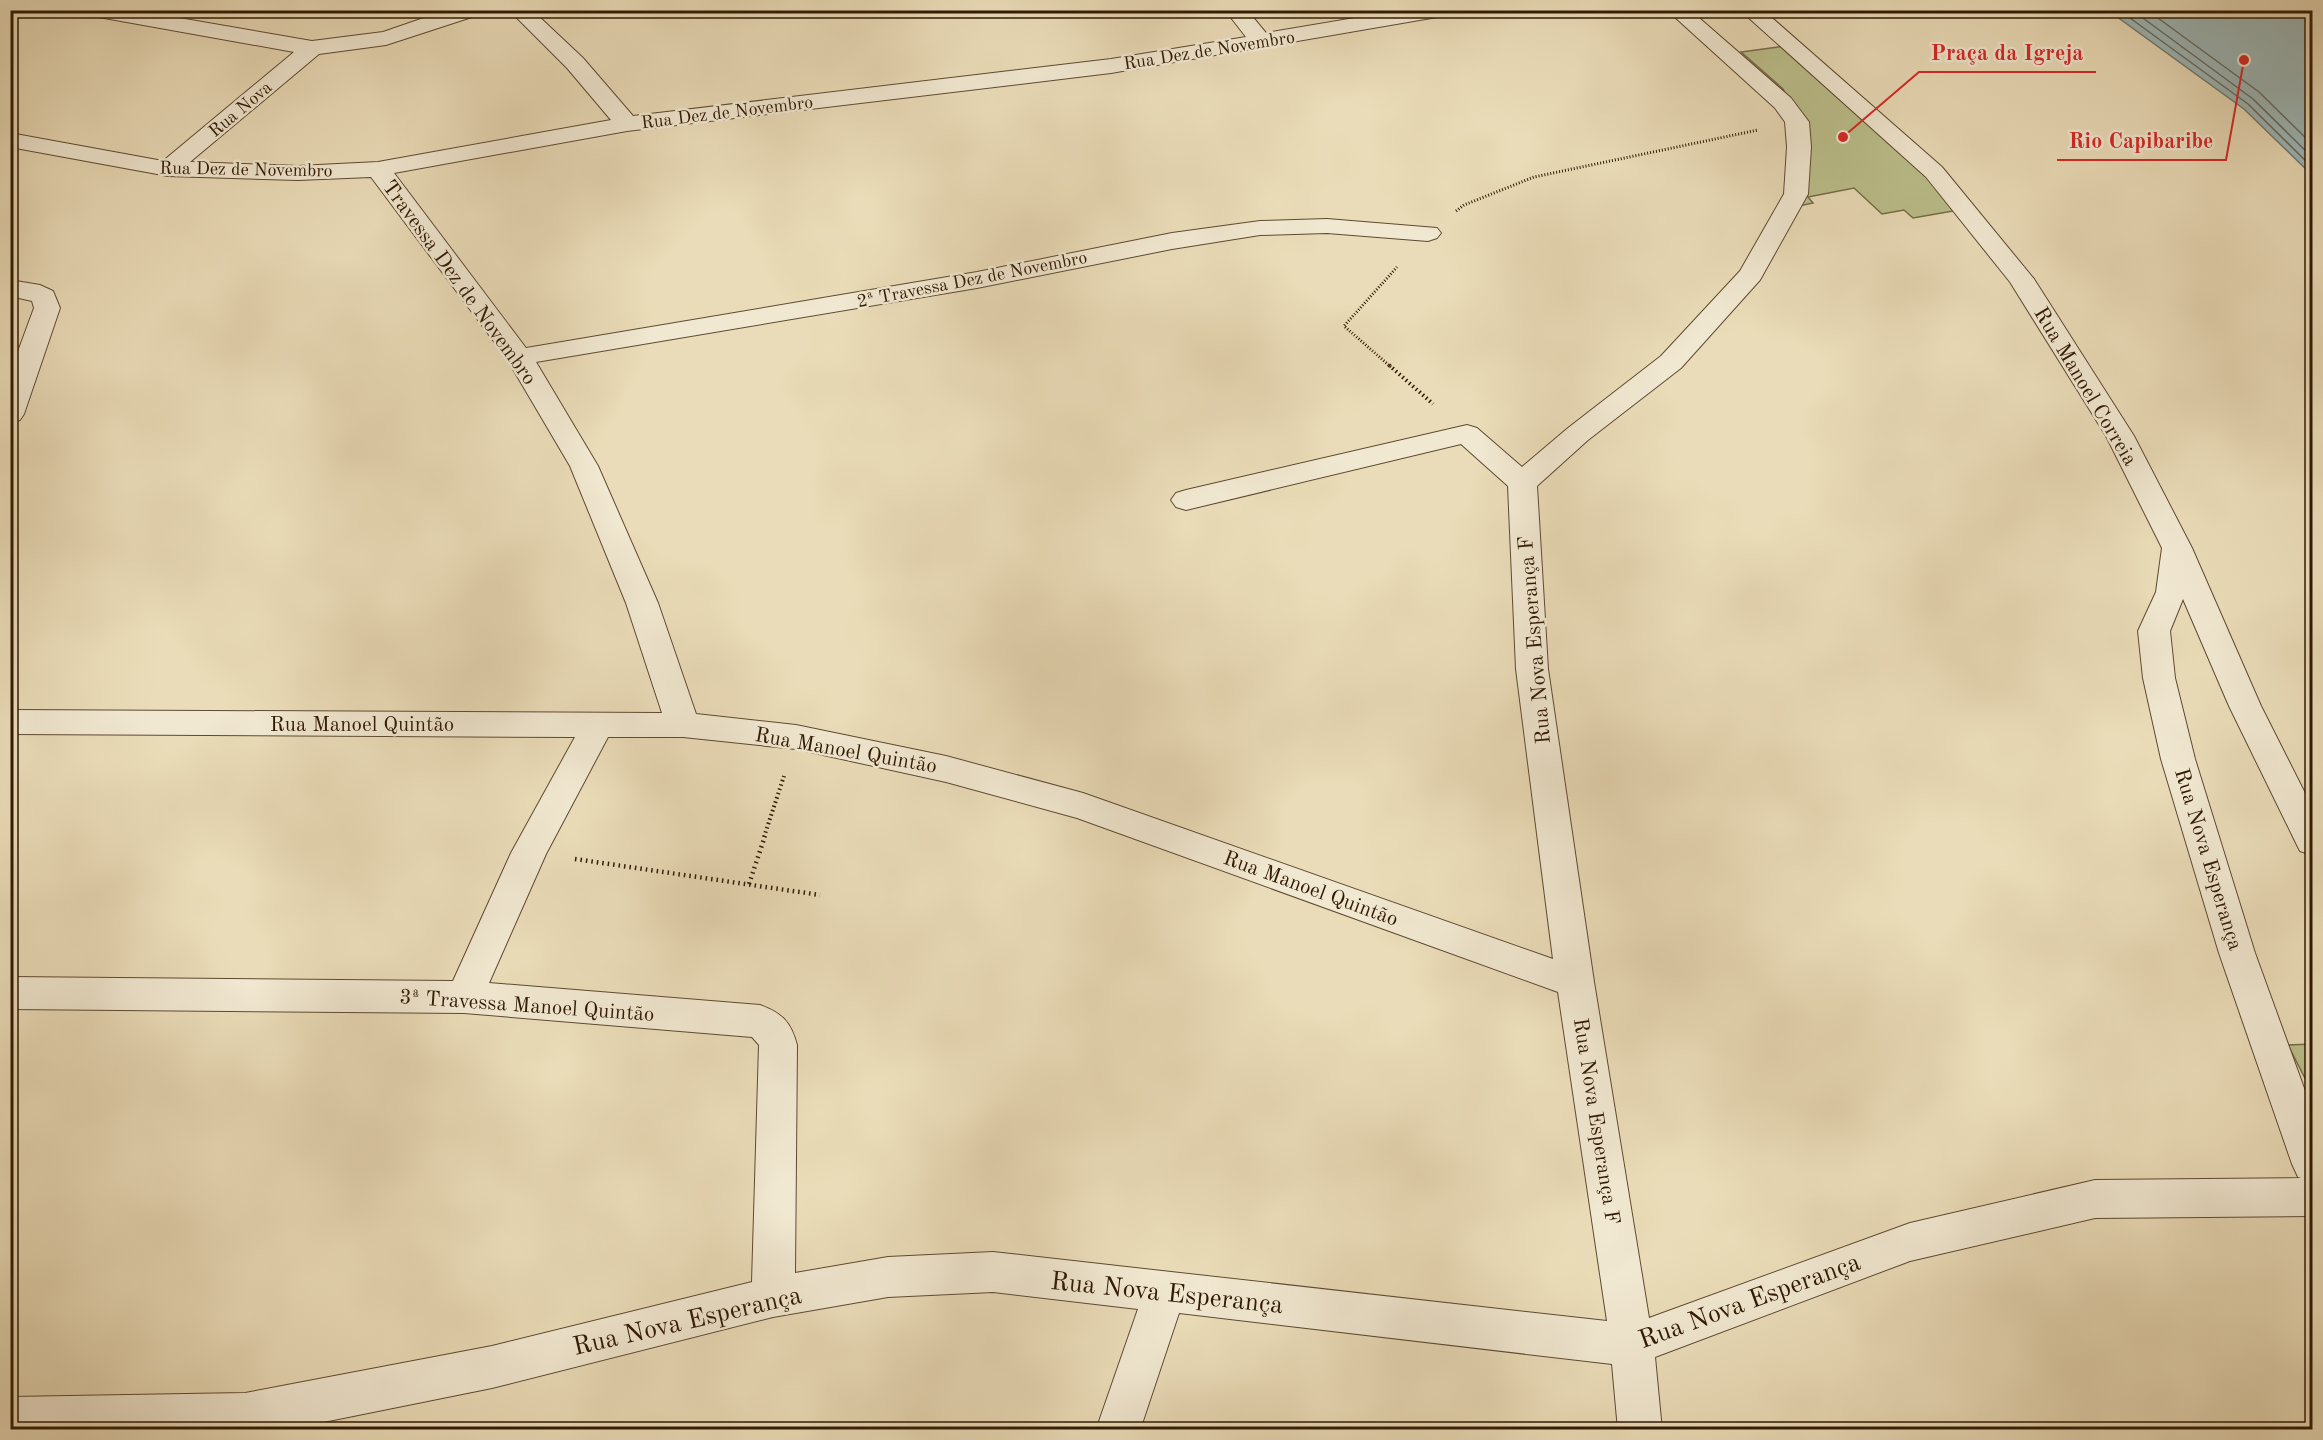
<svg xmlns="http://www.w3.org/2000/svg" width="2323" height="1440" font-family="'Old Standard TT',serif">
	<rect width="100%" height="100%" fill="#eadcb8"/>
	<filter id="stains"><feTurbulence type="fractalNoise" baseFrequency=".00333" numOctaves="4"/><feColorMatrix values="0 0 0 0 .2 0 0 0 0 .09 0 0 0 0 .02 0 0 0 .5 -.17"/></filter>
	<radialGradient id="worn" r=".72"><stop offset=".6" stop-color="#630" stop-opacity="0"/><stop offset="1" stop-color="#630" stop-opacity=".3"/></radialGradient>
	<!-- green -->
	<g fill="#bbbf8b" stroke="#766c48" stroke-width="1.5">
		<polygon points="1786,46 1949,198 1959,210 1913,218 1904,210 1882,214 1854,188 1808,197 1813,203 1784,209 1800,124 1783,89 1741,52"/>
		<polygon points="2312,1044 2312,1092 2288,1045"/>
	</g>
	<!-- water -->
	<polygon fill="#9db9ba" stroke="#717971" stroke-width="1.5" points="2109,11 2312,11 2312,175 2244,109"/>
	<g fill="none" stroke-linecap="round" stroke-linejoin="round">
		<!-- shore -->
		<g stroke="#666a5f" stroke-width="1.5">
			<polyline points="2119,10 2248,104 2312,167"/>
			<polyline points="2132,10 2253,99 2312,157"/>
			<polyline points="2147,10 2259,92 2312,144"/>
		</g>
		<!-- minor casing -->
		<g stroke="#5e4a31" stroke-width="2">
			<g id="minor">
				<path d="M83 10H133L312 41 383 32 447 10H480L478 15 386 45 319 54 190 162 298 166 378 162 611 120 567 68 509 10H532L583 58 633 116 1111 59 1246 37 1225 10H1247L1266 33 1402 10H1453L1451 15 1443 16 1111 73 627 131 394 173 526 348 977 272 1172 233 1260 221 1327 219 1437 228 1441 233 1437 238 1428 241 1327 233 1260 235 1172 249 977 288 536 362 598 466 658 603 696 714 796 725 946 756 1083 793 1553 959 1516 669 1508 486 1461 444 1186 510 1176 507 1171 500 1176 493 1186 490 1467 425 1477 428 1522 467 1568 428 1661 356 1740 271 1784 194 1787 147 1785 122 1775 108 1667 10H1690L1791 98 1809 122 1811 147 1808 194 1760 280 1681 368 1588 440 1537 486 1548 669 1594 982 1649 1318 1910 1223 2095 1180 2301 1178 2298 1177 2292 1164 2219 953 2161 759 2143 678 2138 631 2156 592 2162 548 2106 436 2010 282 1926 177 1740 10H1763L1942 167 2034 279 2134 436 2192 548 2261 706 2312 807V855L2300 851 2295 841 2229 706 2183 599 2170 631 2175 678 2195 759 2255 953 2312 1110V1216L2095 1218 1910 1261 1655 1357 1662 1430H1618L1612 1364 1179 1313 1140 1430H1096L1138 1309 993 1292 888 1297 773 1317 492 1388 284 1430H10V1397L245 1393 492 1346 752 1282 759 1045 752 1037 464 1013 10 1009V977L453 981 511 853 575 737 10 734V710L662 713 626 603 570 466 507 359 371 177 298 180 168 176 10 147V133L163 161 294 52 93 16 85 15ZM608 737H683L796 749 946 782 1077 818 1558 992 1607 1321 993 1252 888 1257 795 1273 797 1045C791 1022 782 1013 760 1005L489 983 546 854Z"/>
				<polygon points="10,280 40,285 53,291 60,308 24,414 20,420 10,423 10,373 34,308 32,301 10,296"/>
			</g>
		</g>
		<!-- path-far2 -->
		<g stroke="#301a04" stroke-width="3" stroke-dasharray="1 2" stroke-linecap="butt">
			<polyline points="1456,211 1464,205 1534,177 1758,130"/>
			<polyline points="1391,367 1344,326 1397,267"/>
		</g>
		<!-- path-far1 -->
		<g stroke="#301a04" stroke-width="4" stroke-dasharray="1.5 3" stroke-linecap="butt">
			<polyline points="1389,365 1433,404"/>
			<polyline points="764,837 784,776"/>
		</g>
		<!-- path -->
		<g stroke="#301a04" stroke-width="4.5" stroke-dasharray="1.5 4" stroke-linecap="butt">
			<polyline points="575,859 820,895"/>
			<polyline points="749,884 765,836"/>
		</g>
		<!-- minor -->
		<use href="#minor" fill="#f1e8d1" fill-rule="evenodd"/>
	</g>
	<g text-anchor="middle" stroke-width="5" stroke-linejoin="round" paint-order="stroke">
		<!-- far-street labels -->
		<g font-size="18" fill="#301a04" stroke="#f1e8d1">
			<text transform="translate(1209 50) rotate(-9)" y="6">Rua Dez de Novembro</text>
			<text transform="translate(240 109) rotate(-40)" y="6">Rua Nova</text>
			<text transform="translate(727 112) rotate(-7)" y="6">Rua Dez de Novembro</text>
			<text transform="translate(246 169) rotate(1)" y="6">Rua Dez de Novembro</text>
			<text transform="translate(972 279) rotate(-11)" y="6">2ª Travessa Dez de Novembro</text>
		</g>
		<!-- street labels -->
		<g font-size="21" fill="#301a04" stroke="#f1e8d1">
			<text transform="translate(460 282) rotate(54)" y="7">Travessa Dez de Novembro</text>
			<text transform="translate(2086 386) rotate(59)" y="7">Rua Manoel Correia</text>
			<text transform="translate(1534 640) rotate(-95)" y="7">Rua Nova Esperança F</text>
			<text x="362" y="731">Rua Manoel Quintão</text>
			<text transform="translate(846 750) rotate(10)" y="7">Rua Manoel Quintão</text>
			<text transform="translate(2209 859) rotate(73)" y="7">Rua Nova Esperança</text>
			<text transform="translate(1311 888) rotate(20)" y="7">Rua Manoel Quintão</text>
			<text transform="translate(527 1005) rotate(4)" y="7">3ª Travessa Manoel Quintão</text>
			<text transform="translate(1597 1121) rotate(81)" y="7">Rua Nova Esperança F</text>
		</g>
		<!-- near-street labels -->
		<g font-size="26" fill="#301a04" stroke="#f1e8d1">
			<text transform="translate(1167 1292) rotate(6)" y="9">Rua Nova Esperança</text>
			<text transform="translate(1749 1300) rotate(-20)" y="9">Rua Nova Esperança</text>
			<text transform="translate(687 1320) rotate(-13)" y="9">Rua Nova Esperança</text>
		</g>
	</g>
	<!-- callouts -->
	<path fill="none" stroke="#d62828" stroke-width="2" d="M1843 137L1919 72H2096M2244 60L2226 160H2057"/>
	<g fill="#d62828" stroke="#f1e8d1" stroke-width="2">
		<circle cx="1843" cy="137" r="6"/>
		<circle cx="2244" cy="60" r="6"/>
	</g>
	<g font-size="22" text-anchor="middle" font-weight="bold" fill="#d62828" stroke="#f1e8d1" stroke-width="5" stroke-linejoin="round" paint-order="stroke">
		<text x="2007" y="60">Praça da Igreja</text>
		<text x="2141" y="148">Rio Capibaribe</text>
	</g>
	<!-- margin -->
	<rect width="2323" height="1440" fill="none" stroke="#eadcb8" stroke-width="36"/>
	<rect x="12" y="12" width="2299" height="1416" fill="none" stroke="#301a04" stroke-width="3"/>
	<rect x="18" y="18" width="2287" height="1404" fill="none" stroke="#301a04" stroke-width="1.5"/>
	<rect width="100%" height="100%" filter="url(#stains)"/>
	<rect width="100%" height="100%" fill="url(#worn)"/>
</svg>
